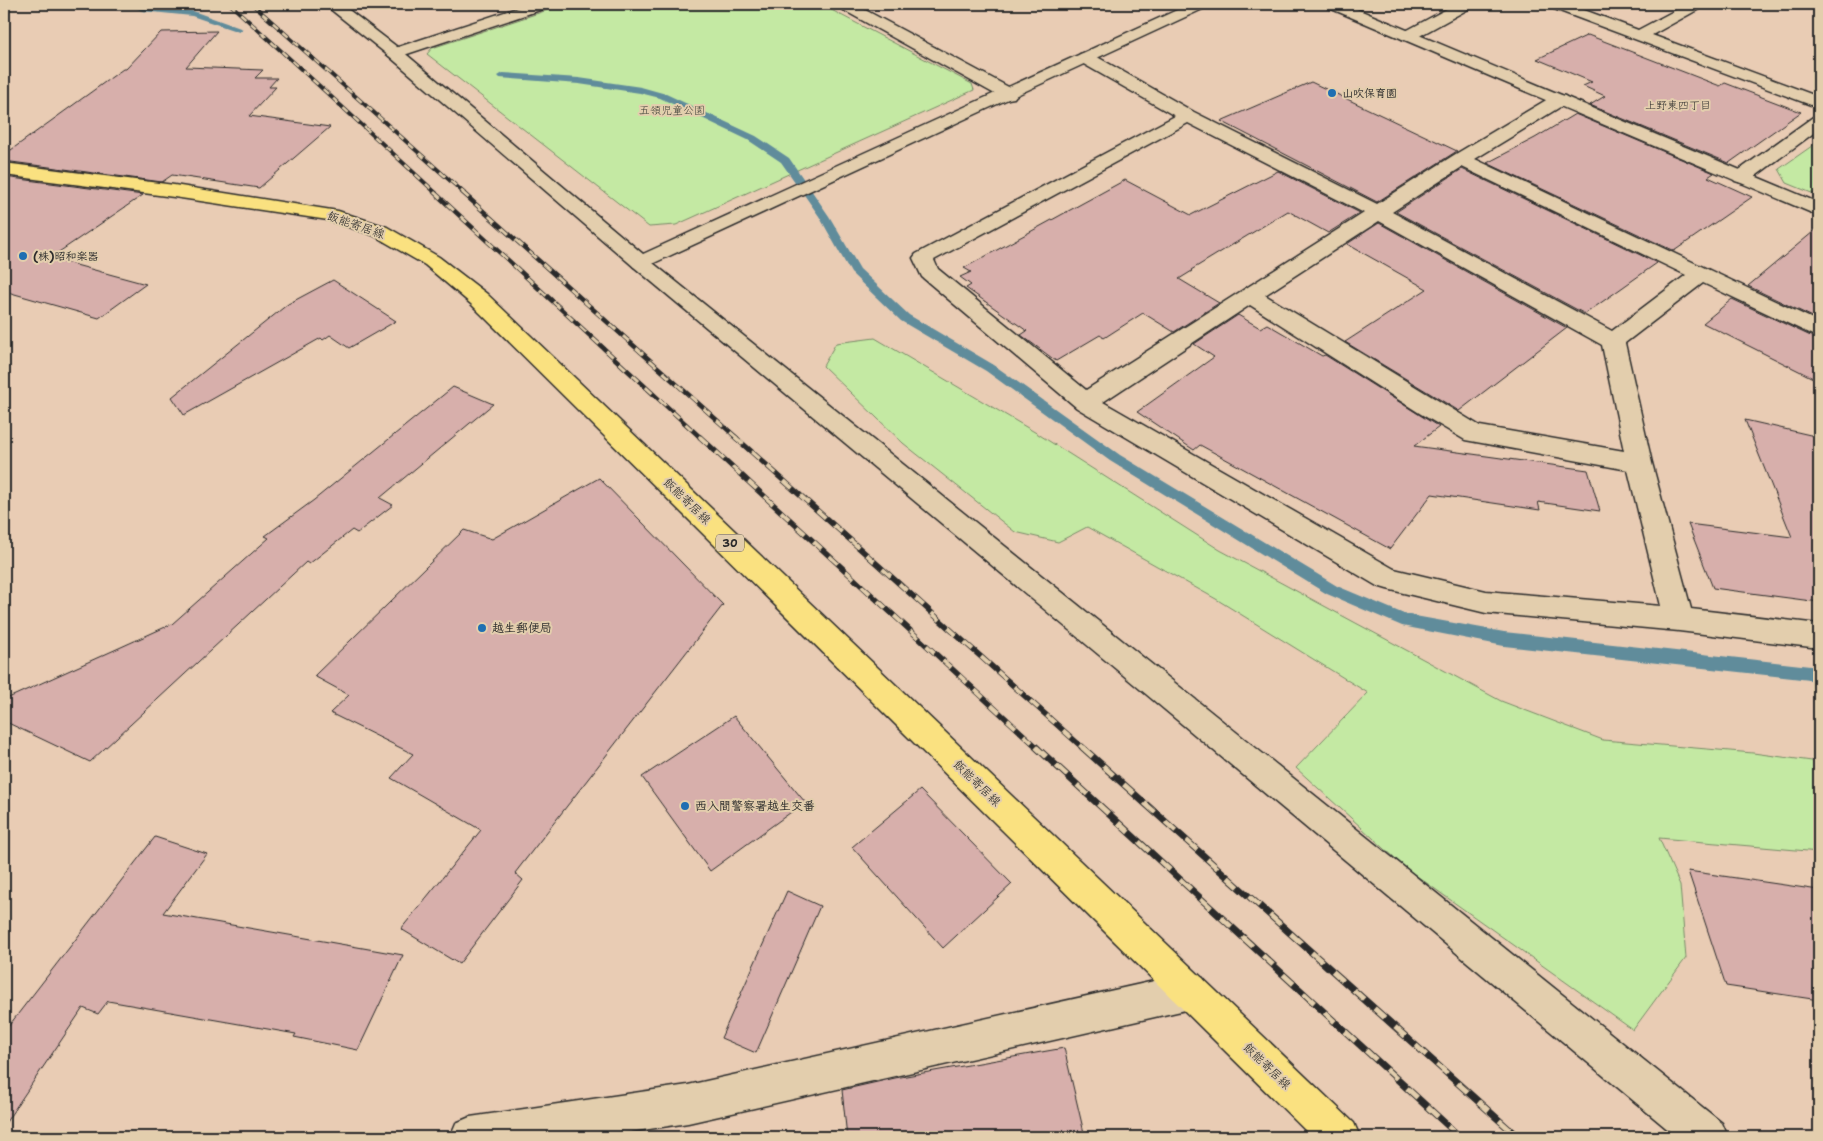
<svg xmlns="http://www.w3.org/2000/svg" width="1823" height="1141" font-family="'Shantell Sans','Klee One',sans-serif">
	<rect width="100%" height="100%" fill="#e9ccb4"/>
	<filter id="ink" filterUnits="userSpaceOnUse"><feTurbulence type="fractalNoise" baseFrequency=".02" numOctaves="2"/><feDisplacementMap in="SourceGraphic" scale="10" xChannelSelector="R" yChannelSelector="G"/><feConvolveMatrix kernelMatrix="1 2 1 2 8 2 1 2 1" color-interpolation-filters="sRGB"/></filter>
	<g filter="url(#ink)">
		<!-- green -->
		<g fill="#c4e9a3" stroke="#788a67">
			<polygon points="566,4 820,4 972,84 974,90 676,225 649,227 427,54 432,48"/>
			<polygon points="1819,141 1819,196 1787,183 1779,169"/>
			<polygon points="875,338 1038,434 1220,550 1501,701 1603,740 1753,753 1819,762 1819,852 1659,838 1680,885 1686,958 1633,1030 1407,869 1296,768 1368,693 1216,599 1087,527 1058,542 1015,532 903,443 823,366 836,343"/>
		</g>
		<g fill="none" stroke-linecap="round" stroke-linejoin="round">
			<!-- stream -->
			<g fill="#618c9b" fill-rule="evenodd">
				<polygon points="128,4 193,11 243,29 239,32 192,16 142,11"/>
				<polygon points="503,73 579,78 641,87 666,94 756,136 789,158 829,216 860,269 909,315 994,365 1120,455 1337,586 1404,614 1504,632 1819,667 1819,681 1504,646 1402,626 1327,594 1110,461 986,371 901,321 851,273 819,216 781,162 748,140 660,98 640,93 579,84 500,78 498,76"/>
			</g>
		</g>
		<!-- building -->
		<g fill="#d7afab" stroke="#2b2b2b">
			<polygon points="217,31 186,67 263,70 255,78 277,78 269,87 276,87 249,116 330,127 259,188 172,175 162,182 4,161 4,155 123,69 126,69 161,32"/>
			<polygon points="1588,35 1720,86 1725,83 1801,112 1729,163 1590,105 1605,96 1583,86 1592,82 1537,59"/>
			<polygon points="1311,82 1457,151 1377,202 1221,121"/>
			<polygon points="1575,114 1714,173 1708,177 1752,197 1674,251 1487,163 1535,138"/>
			<polygon points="1462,169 1657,263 1585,314 1396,212"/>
			<polygon points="1278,171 1360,213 1328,233 1288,211 1191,270 1192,271 1179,279 1219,303 1174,332 1143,313 1104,338 1100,335 1056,361 1021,335 1027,331 966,288 971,285 960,277 971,272 964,268 1125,180 1191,215"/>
			<polygon points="4,177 143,195 50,258 146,284 99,318 4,291"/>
			<polygon points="1379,223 1567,328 1459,411 1345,342 1427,289 1347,244"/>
			<polygon points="1819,227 1819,320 1748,286"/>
			<polygon points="333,280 396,321 349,348 330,335 323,340 321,338 184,415 172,397 288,304"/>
			<polygon points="1732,299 1819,340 1819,381 1703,323"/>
			<polygon points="1238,315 1260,328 1267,324 1322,356 1325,355 1439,427 1414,446 1588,470 1600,511 1538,502 1540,510 1432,494 1390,549 1200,445 1194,450 1137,412 1214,357 1194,344"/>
			<polygon points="453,387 493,404 380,498 393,505 357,533 352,530 309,564 306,562 90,762 4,721 4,700 172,624 269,538 265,536 314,500"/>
			<polygon points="1745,420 1819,437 1819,602 1713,588 1688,524 1792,537"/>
			<polygon points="599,478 723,605 515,873 523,880 459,964 401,929 481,830 391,778 413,754 330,713 349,695 314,676 464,530 492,539"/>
			<polygon points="734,716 805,802 710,871 642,777"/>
			<polygon points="920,790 1012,884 943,948 852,847"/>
			<polygon points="155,837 207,854 163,913 403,955 358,1050 294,1037 296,1034 108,1001 98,1014 83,1008 4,1125 4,1032"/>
			<polygon points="1688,871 1819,890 1819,1000 1726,986"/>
			<polygon points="787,891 820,906 756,1053 721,1038"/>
			<polygon points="1064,1048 1085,1137 847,1137 842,1090 895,1078"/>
		</g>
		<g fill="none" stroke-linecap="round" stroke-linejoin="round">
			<!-- street casing -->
			<g stroke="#2b2b2b" stroke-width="3">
				<g id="street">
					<polygon points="529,4 552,4 549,7 401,56 389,56 387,53 389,50"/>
					<polygon points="835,4 854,4 1014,90 1017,94 1014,98 1008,99 1002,98 838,7"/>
					<polygon points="1456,4 1475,4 1472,7 1414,39 1402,39 1400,36 1402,33"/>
					<polygon points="1546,4 1568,4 1638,30 1687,4 1700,4 1702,6 1699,9 1652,35 1819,97 1819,108 1549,7"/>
					<path d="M1086 53 1092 54 1194 112 1377 204 1454 155 1553 96 1559 95 1565 96 1568 100 1565 104 1475 159 1819 322V338L1703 283 1625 343 1652 463 1691 609 1819 624V648L1679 631 1486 613 1387 589 1377 586 1077 408 922 277 913 258 916 254 1175 116 1080 62 1078 58 1080 54ZM1188 123 1364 213 1086 390 938 269 934 260ZM1462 167 1686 275 1612 331 1392 212ZM1379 221 1602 345 1624 451 1480 426 1265 295ZM1250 305 1421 414 1465 440 1628 470 1661 606 1486 591 1394 569 1103 402Z"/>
					<polygon points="1819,116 1819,129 1749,181 1742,183 1735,181 1732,177 1735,173 1813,117"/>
					<polygon points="641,257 648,259 1722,1123 1728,1137 1677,1137 634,267 631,263 634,259"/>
					<polygon points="1190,973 1203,978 1208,991 1203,1004 1190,1009 688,1123 598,1137 450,1137 456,1123 470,1117 688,1085"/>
				</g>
			</g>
			<!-- secondary casing -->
			<g stroke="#2b2b2b" stroke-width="3">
				<g id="secondary">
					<polygon points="324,4 341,4 401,50 643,254 1190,4 1210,4 1207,7 641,269 634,267 389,56"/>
					<polygon points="1324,4 1345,4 1819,203 1819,216 1327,7"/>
				</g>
			</g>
			<!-- primary casing -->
			<g stroke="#2b2b2b" stroke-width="3">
				<polygon id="primary" points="4,163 174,185 338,211 387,227 439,257 487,294 1354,1123 1360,1137 1312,1137 471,304 425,265 373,235 328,220 174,197 4,175"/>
			</g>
			<!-- street -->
			<use href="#street" fill="#e3cead" fill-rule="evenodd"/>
			<!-- secondary -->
			<use href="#secondary" fill="#e3cead" fill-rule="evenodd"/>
			<!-- primary -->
			<use href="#primary" fill="#fae180" fill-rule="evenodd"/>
			<!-- rail-far3 casing -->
			<g stroke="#2b2b2b" stroke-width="4">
				<g id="rail-far3">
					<polyline points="230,4 436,193"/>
					<polyline points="252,4 464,193"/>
				</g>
			</g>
			<!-- rail-far2 casing -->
			<g stroke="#2b2b2b" stroke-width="4.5">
				<g id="rail-far2">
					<polyline points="434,192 701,438"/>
					<polyline points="462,192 737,438"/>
				</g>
			</g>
			<!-- rail-far1 casing -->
			<g stroke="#2b2b2b" stroke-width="5.5">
				<g id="rail-far1">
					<polyline points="700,437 1038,748"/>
					<polyline points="735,437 1083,748"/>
				</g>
			</g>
			<!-- rail casing -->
			<g stroke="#2b2b2b" stroke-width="7">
				<g id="rail">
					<polyline points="1036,747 1460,1137"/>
					<polyline points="1082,747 1518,1137"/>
				</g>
			</g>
			<!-- rail-far3 -->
			<use href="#rail-far3" stroke="#e3cead" stroke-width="2.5" stroke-dasharray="7" stroke-linecap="butt"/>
			<!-- rail-far2 -->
			<use href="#rail-far2" stroke="#e3cead" stroke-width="3" stroke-dasharray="9" stroke-linecap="butt"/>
			<!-- rail-far1 -->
			<use href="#rail-far1" stroke="#e3cead" stroke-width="4" stroke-dasharray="11" stroke-linecap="butt"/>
			<!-- rail -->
			<use href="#rail" stroke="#e3cead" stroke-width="5" stroke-dasharray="14" stroke-linecap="butt"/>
		</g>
	</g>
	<!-- markers -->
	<g fill="#1f6fb2" stroke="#e3cead" stroke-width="2">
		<circle cx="1332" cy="93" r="5"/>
		<circle cx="23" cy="256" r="5"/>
		<circle cx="482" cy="628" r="5"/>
		<circle cx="685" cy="806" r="5"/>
	</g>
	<g text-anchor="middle" stroke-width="4" stroke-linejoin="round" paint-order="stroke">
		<!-- far-poi labels -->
		<g font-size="11" font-weight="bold" fill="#2b2b2b" stroke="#e3cead" text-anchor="start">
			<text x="1342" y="97">山吹保育園</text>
			<text x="33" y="260">(株)昭和楽器</text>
		</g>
		<!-- far-neighbourhood labels -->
		<g font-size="11" fill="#2b2b2b" stroke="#e3cead">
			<text x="1678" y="109">上野東四丁目</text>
		</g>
		<!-- far-park labels -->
		<g font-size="11" fill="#3a3e37" stroke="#e3cead">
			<text x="672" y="114">五領児童公園</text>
		</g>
		<!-- shield labels -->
		<rect fill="#e3cead" stroke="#625c52" stroke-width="1" x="716" y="534.5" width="28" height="17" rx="4"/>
		<g font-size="11" font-weight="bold" fill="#2b2b2b">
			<text x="730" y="547">30</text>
		</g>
		<!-- street labels -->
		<g font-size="12" fill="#2b2b2b" stroke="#e3cead">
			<text transform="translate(356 225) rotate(19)" y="4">飯能寄居線</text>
			<text transform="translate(687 501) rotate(44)" y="4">飯能寄居線</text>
			<text transform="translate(977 783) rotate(44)" y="4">飯能寄居線</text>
			<text transform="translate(1267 1066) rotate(44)" y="4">飯能寄居線</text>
		</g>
		<!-- poi labels -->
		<g font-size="12" font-weight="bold" fill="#2b2b2b" stroke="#e3cead" text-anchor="start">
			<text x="492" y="632">越生郵便局</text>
			<text x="695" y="810">西入間警察署越生交番</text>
		</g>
	</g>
	<!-- margin -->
	<rect width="1823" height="1141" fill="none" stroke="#e3cead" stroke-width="20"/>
	<rect x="10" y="10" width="1803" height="1121" fill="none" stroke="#2b2b2b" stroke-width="2" filter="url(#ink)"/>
</svg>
